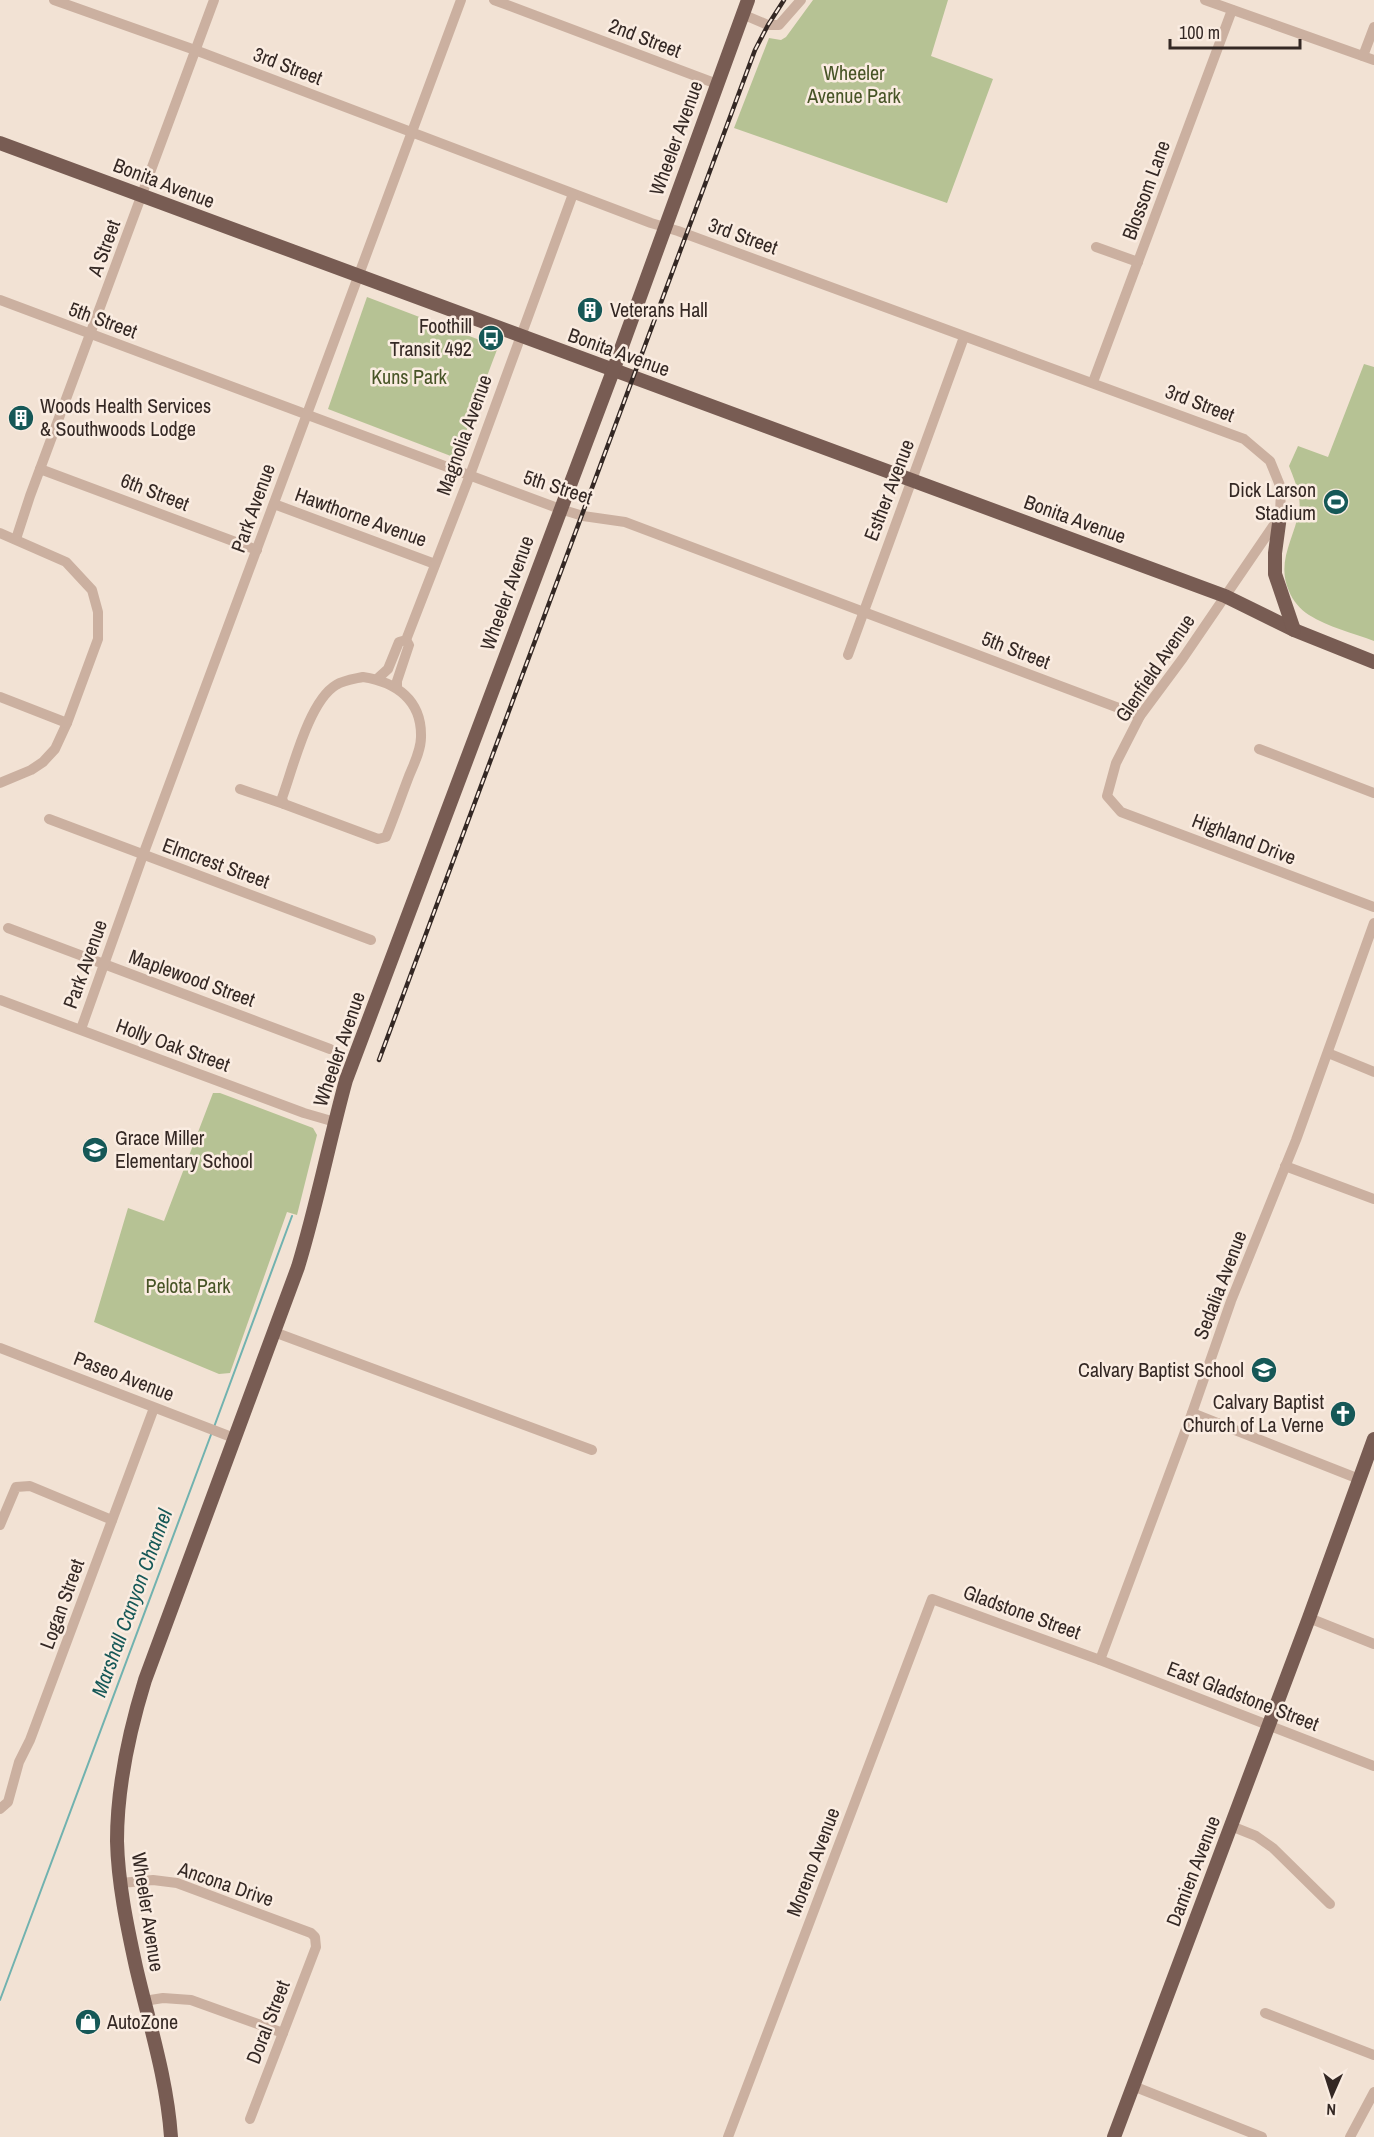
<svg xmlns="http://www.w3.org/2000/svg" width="1374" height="2137" font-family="'Archivo Narrow',sans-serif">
	<rect width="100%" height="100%" fill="#f2e2d4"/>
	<!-- green -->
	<g fill="#b6c294">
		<polygon points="813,0 948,0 931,56 993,79 947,203 734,128 769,38 781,40 786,37"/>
		<polygon points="367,297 498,347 456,458 328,409"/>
		<path d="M1364 364 1374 367V641C1353 633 1328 627 1309 615 1300 609 1293 601 1289 591 1276 562 1294 539 1299 511 1302 496 1294 479 1289 466L1298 446 1328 457Z"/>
		<polygon points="213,1093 220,1093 313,1128 317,1135 297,1215 287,1212 230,1373 219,1374 94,1322 128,1208 164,1221"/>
	</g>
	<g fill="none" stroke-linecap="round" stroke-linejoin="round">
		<!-- stream -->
		<g stroke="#71b2af" stroke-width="2">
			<polyline points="214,1427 292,1216"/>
			<polyline points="0,2000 212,1432"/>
		</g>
		<!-- minor -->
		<g stroke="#cbb0a0" stroke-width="10">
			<polyline points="54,0 195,50 651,223 678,231 1244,439 1270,461 1281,488 1280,516 1183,658 1140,716 1116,763 1107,796 1121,812 1374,907"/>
			<polyline points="494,0 717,84"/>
			<polyline points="1205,0 1374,60"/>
			<polyline points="742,14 768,25 779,25 801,0"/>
			<polyline points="1363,56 1374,27"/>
			<polyline points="1096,247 1138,262"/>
			<polyline points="0,300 560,509 583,516 625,522 1140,716"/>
			<polyline points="1093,382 1232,10"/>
			<polyline points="40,469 257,550"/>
			<polyline points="274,504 435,564"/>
			<polyline points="0,533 66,562 92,590 98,612 98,639 67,723 55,749 43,762 31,770 0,783"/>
			<polyline points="16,539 30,496 214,0"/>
			<polyline points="848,655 964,337"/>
			<path d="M363 677C396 682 422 700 421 737 421 750 414 764 409 776 401 797 394 817 386 837L378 839 284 804 282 798C293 768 309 701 336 685 344 680 354 679 363 677Z"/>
			<polyline points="377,679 388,669 399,642 406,640 470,475 573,194"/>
			<polyline points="397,688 397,681 409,645 406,640"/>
			<polyline points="0,697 67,723"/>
			<polyline points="1259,749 1374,793"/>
			<polyline points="240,789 284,804"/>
			<polyline points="49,819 371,940"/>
			<polyline points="8,928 330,1049"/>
			<polyline points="0,1000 304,1113 335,1122"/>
			<polyline points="81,1029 143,855 461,0"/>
			<polyline points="1328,1053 1374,1072"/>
			<polyline points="1285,1166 1374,1199"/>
			<polyline points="274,1332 592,1450"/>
			<polyline points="0,1348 234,1438"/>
			<polyline points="1192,1413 1359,1479"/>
			<polyline points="0,1525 16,1487 30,1486 112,1520"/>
			<polyline points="1309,1618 1374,1644"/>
			<polyline points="1100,1660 1192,1413 1231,1301 1296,1140 1374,923"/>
			<polyline points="0,1809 8,1802 19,1762 30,1740 154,1408"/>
			<polyline points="1231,1826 1256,1836 1273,1848 1330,1904"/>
			<polyline points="121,1883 153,1880 177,1883 311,1933 315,1937 316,1947 250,2119"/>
			<polyline points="144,2001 163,1998 191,2000 283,2033"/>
			<polyline points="1265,2013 1374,2055"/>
			<polyline points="1133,2086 1262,2137"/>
			<polyline points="728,2137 932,1599 1100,1660 1374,1766"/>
			<polyline points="1350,2137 1374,2092"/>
		</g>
		<!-- major -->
		<g stroke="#785c53" stroke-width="14">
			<polyline points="0,143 1225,596 1294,630 1374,662"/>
			<polyline points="1280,516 1275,553 1275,574 1294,630"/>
			<path d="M171 2137C167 2079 149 2023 136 1967 127 1926 118 1883 117 1841 117 1786 129 1732 145 1680L298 1267C317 1205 329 1142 346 1080L613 371 748 0"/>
			<polyline points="1114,2137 1309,1618 1374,1439"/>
		</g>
		<!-- rail casing -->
		<g stroke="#342824" stroke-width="4.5">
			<polyline id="rail" points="379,1060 755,50 768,25 784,0"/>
		</g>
		<!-- rail -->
		<use href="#rail" stroke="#faece1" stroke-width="2" stroke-dasharray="7" stroke-linecap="butt"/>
	</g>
	<!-- icons -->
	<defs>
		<g id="building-disc" transform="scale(1.35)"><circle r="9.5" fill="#165857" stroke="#faece1"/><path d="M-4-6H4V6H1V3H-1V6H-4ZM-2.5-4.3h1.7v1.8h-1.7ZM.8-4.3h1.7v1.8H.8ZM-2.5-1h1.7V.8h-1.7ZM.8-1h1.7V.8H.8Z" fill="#fff"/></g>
		<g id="bus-disc" transform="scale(1.35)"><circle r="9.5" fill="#165857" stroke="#faece1"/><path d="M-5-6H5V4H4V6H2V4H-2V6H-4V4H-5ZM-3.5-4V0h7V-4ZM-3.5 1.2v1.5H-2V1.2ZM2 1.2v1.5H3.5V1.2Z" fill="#fff"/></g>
		<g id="stadium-disc" transform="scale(1.35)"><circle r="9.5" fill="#165857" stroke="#faece1"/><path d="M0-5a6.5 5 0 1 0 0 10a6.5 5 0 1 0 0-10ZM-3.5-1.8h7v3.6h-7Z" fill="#fff"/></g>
		<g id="school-disc" transform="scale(1.35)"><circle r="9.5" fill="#165857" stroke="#faece1"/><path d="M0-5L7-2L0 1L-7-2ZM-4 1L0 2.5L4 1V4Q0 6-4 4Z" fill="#fff"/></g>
		<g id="church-disc" transform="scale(1.35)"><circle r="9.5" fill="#165857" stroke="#faece1"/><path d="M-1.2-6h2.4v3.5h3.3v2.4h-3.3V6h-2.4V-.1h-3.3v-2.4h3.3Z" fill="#fff"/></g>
		<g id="shop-disc" transform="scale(1.35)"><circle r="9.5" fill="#165857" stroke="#faece1"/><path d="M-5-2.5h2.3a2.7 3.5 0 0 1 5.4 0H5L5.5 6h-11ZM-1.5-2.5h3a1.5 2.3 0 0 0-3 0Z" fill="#fff"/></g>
	</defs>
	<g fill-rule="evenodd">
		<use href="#building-disc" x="590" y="310"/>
		<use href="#bus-disc" x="491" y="338"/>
		<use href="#building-disc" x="21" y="418"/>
		<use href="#stadium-disc" x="1336" y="502"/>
		<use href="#school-disc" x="95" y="1150"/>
		<use href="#school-disc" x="1264" y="1370"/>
		<use href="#church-disc" x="1343" y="1414"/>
		<use href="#shop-disc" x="88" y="2022"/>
	</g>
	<g text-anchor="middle" stroke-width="5" stroke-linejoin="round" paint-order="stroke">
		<!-- street labels -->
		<g font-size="20" fill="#342824" stroke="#faece1">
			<text transform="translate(645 38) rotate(21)" y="7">2nd Street</text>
			<text transform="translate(288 66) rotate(21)" y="7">3rd Street</text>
			<text transform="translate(676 138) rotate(-70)" y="7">Wheeler Avenue</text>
			<text transform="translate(164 183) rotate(21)" y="7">Bonita Avenue</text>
			<text transform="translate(1146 190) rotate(-70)" y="7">Blossom Lane</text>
			<text transform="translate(743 236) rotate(20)" y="7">3rd Street</text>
			<text transform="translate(104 248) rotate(-70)" y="7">A Street</text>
			<text transform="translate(103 320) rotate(20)" y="7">5th Street</text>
			<text transform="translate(619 352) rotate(20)" y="7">Bonita Avenue</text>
			<text transform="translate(1200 403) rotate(21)" y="7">3rd Street</text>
			<text transform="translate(464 435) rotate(-70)" y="7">Magnolia Avenue</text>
			<text transform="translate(558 487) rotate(18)" y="7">5th Street</text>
			<text transform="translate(889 490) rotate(-69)" y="7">Esther Avenue</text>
			<text transform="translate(155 492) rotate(21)" y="7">6th Street</text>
			<text transform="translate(253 508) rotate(-70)" y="7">Park Avenue</text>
			<text transform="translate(361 517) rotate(20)" y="7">Hawthorne Avenue</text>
			<text transform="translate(1075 519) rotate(20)" y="7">Bonita Avenue</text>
			<text transform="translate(507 593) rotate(-70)" y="7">Wheeler Avenue</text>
			<text transform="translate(1016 650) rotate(21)" y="7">5th Street</text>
			<text transform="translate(1155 668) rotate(-56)" y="7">Glenfield Avenue</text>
			<text transform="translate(1244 839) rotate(21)" y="7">Highland Drive</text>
			<text transform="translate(216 863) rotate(20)" y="7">Elmcrest Street</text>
			<text transform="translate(85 964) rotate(-70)" y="7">Park Avenue</text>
			<text transform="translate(192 978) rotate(20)" y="7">Maplewood Street</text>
			<text transform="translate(173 1045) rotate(20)" y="7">Holly Oak Street</text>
			<text transform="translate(339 1049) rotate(-71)" y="7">Wheeler Avenue</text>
			<text transform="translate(1220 1285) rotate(-69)" y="7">Sedalia Avenue</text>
			<text transform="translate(124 1376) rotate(21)" y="7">Paseo Avenue</text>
			<text transform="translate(62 1604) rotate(-70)" y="7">Logan Street</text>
			<text transform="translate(1022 1612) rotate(20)" y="7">Gladstone Street</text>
			<text transform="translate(1243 1696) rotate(21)" y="7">East Gladstone Street</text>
			<text transform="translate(813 1862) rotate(-69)" y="7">Moreno Avenue</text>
			<text transform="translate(1193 1871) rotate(-69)" y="7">Damien Avenue</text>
			<text transform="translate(226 1884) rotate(19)" y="7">Ancona Drive</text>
			<text transform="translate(148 1912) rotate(81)" y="7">Wheeler Avenue</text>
			<text transform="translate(268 2022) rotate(-69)" y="7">Doral Street</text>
		</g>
		<!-- park labels -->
		<g font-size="20" fill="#475426" stroke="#faece1">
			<text x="854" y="80">Wheeler<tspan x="854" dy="23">Avenue Park</tspan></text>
			<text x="409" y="384">Kuns Park</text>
			<text x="188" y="1293">Pelota Park</text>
		</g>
		<!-- poi labels -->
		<g font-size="20" fill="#342824" stroke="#faece1" text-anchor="start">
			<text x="610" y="317">Veterans Hall</text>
			<text x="472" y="333" text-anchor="end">Foothill<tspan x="472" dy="23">Transit 492</tspan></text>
			<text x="40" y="413">Woods Health Services<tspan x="40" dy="23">&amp; Southwoods Lodge</tspan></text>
			<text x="1316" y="497" text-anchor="end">Dick Larson<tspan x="1316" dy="23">Stadium</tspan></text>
			<text x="115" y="1145">Grace Miller<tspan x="115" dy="23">Elementary School</tspan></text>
			<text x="1244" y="1377" text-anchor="end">Calvary Baptist School</text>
			<text x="1324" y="1409" text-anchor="end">Calvary Baptist<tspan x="1324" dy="23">Church of La Verne</tspan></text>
			<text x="107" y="2029">AutoZone</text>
		</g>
		<!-- water labels -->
		<g font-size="21" font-style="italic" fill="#165857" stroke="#faece1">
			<text transform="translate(132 1603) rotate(-70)" y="7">Marshall Canyon Channel</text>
		</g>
	</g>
	<!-- north arrow -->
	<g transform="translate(1332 2095) rotate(183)" stroke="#faece1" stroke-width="4.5" paint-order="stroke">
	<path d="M0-4.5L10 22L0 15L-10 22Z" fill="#342824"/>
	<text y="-9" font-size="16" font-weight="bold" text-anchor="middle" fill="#342824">N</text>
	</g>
	<!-- scale -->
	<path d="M1170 39v9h130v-9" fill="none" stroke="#342824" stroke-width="3"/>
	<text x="1179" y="39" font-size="18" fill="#342824" stroke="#faece1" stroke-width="4.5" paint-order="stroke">100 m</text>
</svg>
